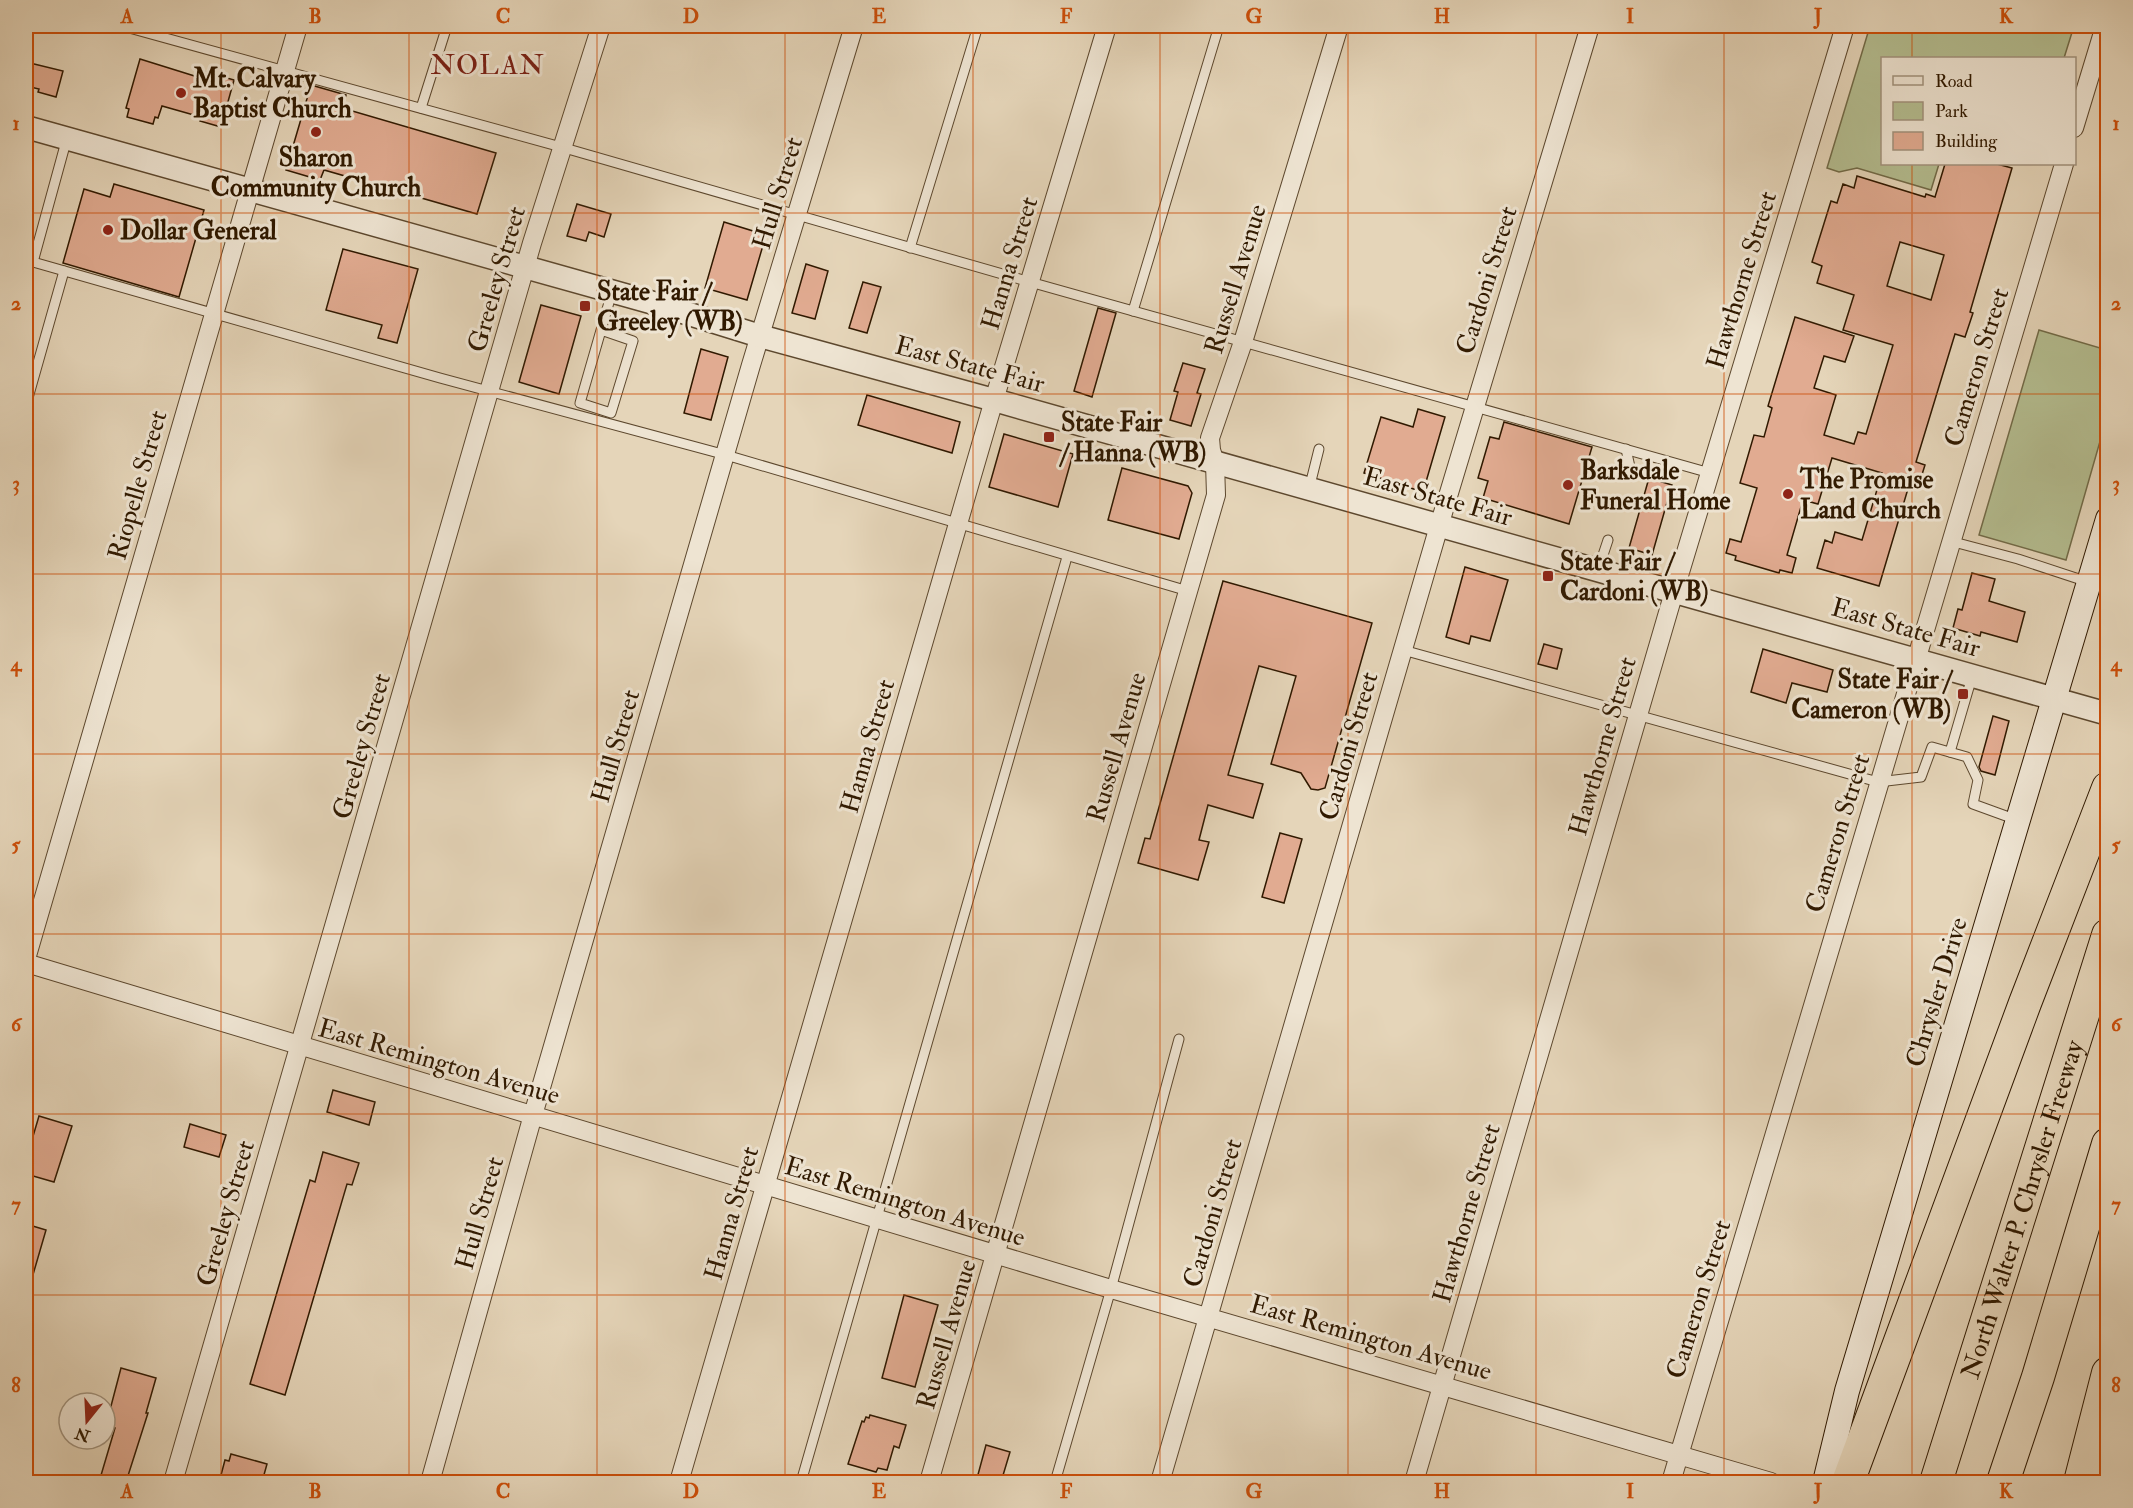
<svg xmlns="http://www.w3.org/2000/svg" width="2133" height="1508" font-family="'IM FELL Double Pica',serif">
	<rect width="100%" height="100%" fill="#e5d5b9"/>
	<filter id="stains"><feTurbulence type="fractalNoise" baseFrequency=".00333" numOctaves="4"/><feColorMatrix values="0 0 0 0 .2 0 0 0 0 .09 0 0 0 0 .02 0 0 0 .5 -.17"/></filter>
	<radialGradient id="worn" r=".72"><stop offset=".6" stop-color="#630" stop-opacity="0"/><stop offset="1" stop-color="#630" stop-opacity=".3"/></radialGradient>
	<!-- green -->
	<g fill="#b4bd90" stroke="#726b48" stroke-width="1.5">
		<polygon points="1870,26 2074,26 2064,58 1882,58 1882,164 1939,164 1931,190 1857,168 1839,172 1827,168"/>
		<polygon points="2039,330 2107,350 2107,417 2066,560 1979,535"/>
	</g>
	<!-- building -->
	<g fill="#e1ab91" stroke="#301900" stroke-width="1.5" fill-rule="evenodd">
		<polygon points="140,59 201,78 203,71 234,80 221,127 200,121 201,117 162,106 158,118 155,117 153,124 127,117 129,109 126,108"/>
		<polygon points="30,63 63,71 56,97 38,92 39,89 26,86"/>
		<polygon points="311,85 346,95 342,108 496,153 477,214 324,170 320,180 286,170"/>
		<path d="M1945 164H1997L2012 168 1970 312 1973 313 1965 337 1955 334 1916 462 1925 465 1919 484 1910 482 1879 586 1817 568 1825 540 1832 543 1835 532 1862 540 1882 473 1832 458 1818 504 1803 500 1787 555 1796 558 1792 573 1780 570 1779 573 1735 560 1736 556 1726 553 1730 539 1741 542 1757 488 1740 483 1754 435 1764 437 1772 408 1768 406 1795 317 1854 336 1845 362 1824 356 1814 388 1836 395 1824 435 1854 444 1858 432 1866 434 1893 345 1843 330 1854 295 1817 283 1822 266 1812 262 1831 201 1837 203 1843 184 1854 188 1857 176 1925 197 1926 194 1935 197ZM1900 242 1944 255 1931 300 1887 286Z"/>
		<polygon points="114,184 204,210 179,297 63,263 84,189 110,197"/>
		<polygon points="577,204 611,214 604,237 589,232 586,241 567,236"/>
		<polygon points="724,222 766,235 747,300 705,288"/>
		<polygon points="343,249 418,269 397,343 378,338 382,325 326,310"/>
		<polygon points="806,264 828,271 815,319 792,313"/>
		<polygon points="863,282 881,287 867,333 849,328"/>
		<polygon points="541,305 581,316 559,394 519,382"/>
		<polygon points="1098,308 1116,313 1092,397 1074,391"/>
		<polygon points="701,349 728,357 711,420 684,413"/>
		<polygon points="1183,363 1205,369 1197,393 1201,394 1191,426 1170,420 1178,392 1174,391"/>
		<polygon points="867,395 960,422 952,453 858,425"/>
		<polygon points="1418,409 1445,417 1423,492 1364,473 1381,417 1413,427"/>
		<polygon points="1504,422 1592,447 1569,524 1483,498 1488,481 1478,478 1490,437 1499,439"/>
		<polygon points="1004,434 1073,454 1058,507 989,487"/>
		<polygon points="1122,468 1188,486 1192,493 1179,539 1108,520"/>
		<polygon points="1649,478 1672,485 1652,555 1629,548"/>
		<polygon points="1465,567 1508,580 1490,641 1471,636 1469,644 1446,637"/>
		<polygon points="1972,573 1995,579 1989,601 2025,612 2017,642 1981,632 1980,636 1953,628 1958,609 1962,610"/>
		<polygon points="1223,581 1372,623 1325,788 1318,790 1311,789 1301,773 1271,764 1296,676 1259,666 1228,775 1263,784 1253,818 1208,805 1199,840 1209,842 1198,880 1138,863 1145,838 1150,839"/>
		<polygon points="1544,644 1562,649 1557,669 1538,664"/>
		<polygon points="1763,649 1833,670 1827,692 1792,683 1786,703 1751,692"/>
		<polygon points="1993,716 2009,721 1995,775 1981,771 1979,767"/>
		<polygon points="1280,833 1302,839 1284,903 1262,897"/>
		<polygon points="333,1090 375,1102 369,1125 327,1112"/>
		<polygon points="39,1116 72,1126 54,1182 26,1174 26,1160"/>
		<polygon points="190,1124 226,1135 219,1157 184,1147"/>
		<polygon points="323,1152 359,1163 352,1185 347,1184 285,1395 250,1384 310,1180 315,1182"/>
		<polygon points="26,1224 46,1230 30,1285 26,1285"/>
		<polygon points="904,1295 938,1305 915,1387 882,1378"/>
		<polygon points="121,1368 156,1378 146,1413 148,1413 126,1482 99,1482 115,1428 106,1425"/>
		<polygon points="870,1415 906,1425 899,1448 894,1446 887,1470 878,1468 876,1472 848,1464 862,1421 864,1422 866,1417 869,1418"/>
		<polygon points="986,1445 1010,1452 1001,1482 976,1482"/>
		<polygon points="231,1454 267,1464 262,1482 246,1482 221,1475 225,1460 229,1461"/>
	</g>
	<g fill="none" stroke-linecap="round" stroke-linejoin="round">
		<!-- service casing -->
		<g stroke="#5d482e" stroke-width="11">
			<g id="service">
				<polyline points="122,26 561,147 1030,282 1710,473"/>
				<polyline points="421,108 447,26"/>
				<polyline points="910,248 978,26"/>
				<polyline points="26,260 440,378 726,455 1188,591"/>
				<polyline points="33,262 67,138"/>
				<polyline points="1133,311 1219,26"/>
				<polyline points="601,330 633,341 611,413 580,403 612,292"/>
				<polyline points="26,405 64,271"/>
				<polyline points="1626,449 1630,467"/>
				<polyline points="1309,489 1319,449"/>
				<polyline points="1950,541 2018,559 2088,582"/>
				<polyline points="1598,570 1608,540"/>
				<polyline points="1403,650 1878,782 1921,777 1932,747 1967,757 1978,780 1973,804 2017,820"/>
				<polyline points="1950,752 1972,677"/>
				<polyline points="801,1482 1067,557"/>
				<polyline points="1055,1482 1111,1289 1179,1039"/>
			</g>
		</g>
		<!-- minor casing -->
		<g stroke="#5d482e" stroke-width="20">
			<g id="minor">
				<polyline points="2074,128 2105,26"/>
				<polyline points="26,959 298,26"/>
				<polyline points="26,963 1111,1289 1771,1482"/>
				<polyline points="173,1482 532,243 601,26"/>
				<polyline points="430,1482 533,1115 751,365 854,26"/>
				<polyline points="679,1482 994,400 1107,26"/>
				<polyline points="929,1482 1216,495 1215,463 1211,450 1210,438 1243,342 1339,26"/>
				<polyline points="1160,1482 1439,526 1590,26"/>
				<polyline points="1414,1482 1674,592 1845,26"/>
				<polyline points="1671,1482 2064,164"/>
			</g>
		</g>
		<!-- tertiary casing -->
		<g stroke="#5d482e" stroke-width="25">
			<polyline id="tertiary" points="26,127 657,304 760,336 994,400 2108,714"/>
		</g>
		<!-- secondary casing -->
		<g stroke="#301900" stroke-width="26">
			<g id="secondary">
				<polyline points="1825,1482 1847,1391 2108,519"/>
				<polyline points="2105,1482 2108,1475"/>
			</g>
		</g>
		<!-- motorway casing -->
		<g stroke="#301900" stroke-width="34">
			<g id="motorway">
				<polyline points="1848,1482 2025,1003 2108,788"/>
				<path id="s1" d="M1936 1482 2108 935"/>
				<polyline points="2003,1482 2038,1377 2108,1144"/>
				<polyline points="2080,1482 2108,1373"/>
			</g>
		</g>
		<!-- service -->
		<use href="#service" stroke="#eee4d2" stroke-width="9"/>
		<!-- minor -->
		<use href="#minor" stroke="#eee4d2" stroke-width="18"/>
		<!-- tertiary -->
		<use href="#tertiary" stroke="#eee4d2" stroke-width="22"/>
		<!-- secondary -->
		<use href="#secondary" stroke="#eee4d2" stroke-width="24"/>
		<!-- motorway -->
		<use href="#motorway" stroke="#e5d5b9" stroke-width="32"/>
	</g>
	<!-- grid -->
	<path fill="none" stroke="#cc4f0a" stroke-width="1.5" stroke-opacity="0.55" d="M221 26V1482M409 26V1482M597 26V1482M785 26V1482M973 26V1482M1160 26V1482M1348 26V1482M1536 26V1482M1724 26V1482M1912 26V58M1912 164V1482M26 213H2108M26 394H2108M26 574H2108M26 754H2108M26 934H2108M26 1114H2108M26 1295H2108"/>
	<!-- markers -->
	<g fill="#8f2418" stroke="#eee4d2" stroke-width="2">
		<circle cx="181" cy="93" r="6"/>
		<circle cx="316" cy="132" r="6"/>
		<circle cx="108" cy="230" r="6"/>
		<rect x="579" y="300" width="12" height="12" rx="3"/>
		<rect x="1043" y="431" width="12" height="12" rx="3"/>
		<circle cx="1568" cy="485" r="6"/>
		<circle cx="1788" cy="494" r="6"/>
		<rect x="1542" y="570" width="12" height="12" rx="3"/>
		<rect x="1957" y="688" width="12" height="12" rx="3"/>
	</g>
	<g text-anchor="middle" stroke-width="6" stroke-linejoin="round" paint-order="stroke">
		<!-- poi labels -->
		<g font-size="26" font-weight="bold" fill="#301900" stroke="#eee4d2" text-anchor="start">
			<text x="193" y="87">Mt. Calvary<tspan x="193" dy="30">Baptist Church</tspan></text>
			<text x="316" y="166" text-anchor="middle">Sharon<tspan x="316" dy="30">Community Church</tspan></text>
			<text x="120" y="239">Dollar General</text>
			<text x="597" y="300">State Fair /<tspan x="597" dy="30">Greeley (WB)</tspan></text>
			<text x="1061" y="431">State Fair<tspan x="1061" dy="30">/ Hanna (WB)</tspan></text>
			<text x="1580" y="479">Barksdale<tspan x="1580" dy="30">Funeral Home</tspan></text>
			<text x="1800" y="488">The Promise<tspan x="1800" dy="30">Land Church</tspan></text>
			<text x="1560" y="570">State Fair /<tspan x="1560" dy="30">Cardoni (WB)</tspan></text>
			<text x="1951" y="688" text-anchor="end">State Fair /<tspan x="1951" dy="30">Cameron (WB)</tspan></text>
		</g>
		<!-- street labels -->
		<g font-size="26" fill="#301900" stroke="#eee4d2">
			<text transform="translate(777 193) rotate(-73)" y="9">Hull Street</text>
			<text transform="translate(1009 263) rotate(-73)" y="9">Hanna Street</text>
			<text transform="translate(496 279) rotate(-74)" y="9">Greeley Street</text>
			<text transform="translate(1235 279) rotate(-73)" y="9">Russell Avenue</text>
			<text transform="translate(1486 280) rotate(-73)" y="9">Cardoni Street</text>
			<text transform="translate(1741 280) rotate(-73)" y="9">Hawthorne Street</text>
			<text transform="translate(970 364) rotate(15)" y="9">East State Fair</text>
			<text transform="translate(1976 367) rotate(-73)" y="9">Cameron Street</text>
			<text transform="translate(137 485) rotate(-74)" y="9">Riopelle Street</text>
			<text transform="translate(1438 496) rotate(16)" y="9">East State Fair</text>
			<text transform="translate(1906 627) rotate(16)" y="9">East State Fair</text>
			<text transform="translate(361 746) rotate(-74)" y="9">Greeley Street</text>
			<text transform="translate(615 746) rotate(-74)" y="9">Hull Street</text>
			<text transform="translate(867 746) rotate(-74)" y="9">Hanna Street</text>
			<text transform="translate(1348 746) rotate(-74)" y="9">Cardoni Street</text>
			<text transform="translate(1602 746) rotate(-74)" y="9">Hawthorne Street</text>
			<text transform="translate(1116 747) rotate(-74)" y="9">Russell Avenue</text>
			<text transform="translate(1837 833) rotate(-73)" y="9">Cameron Street</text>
			<text transform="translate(1936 992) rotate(-73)" y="9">Chrysler Drive</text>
			<text transform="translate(439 1061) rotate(16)" y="9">East Remington Avenue</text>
			<text transform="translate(905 1201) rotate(17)" y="9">East Remington Avenue</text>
			<text dy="9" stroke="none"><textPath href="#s1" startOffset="286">North Walter P. Chrysler Freeway</textPath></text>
			<text transform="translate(225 1213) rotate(-74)" y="9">Greeley Street</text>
			<text transform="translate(479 1213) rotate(-74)" y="9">Hull Street</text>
			<text transform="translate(731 1213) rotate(-74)" y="9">Hanna Street</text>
			<text transform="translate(1212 1213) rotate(-74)" y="9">Cardoni Street</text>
			<text transform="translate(1466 1213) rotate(-74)" y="9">Hawthorne Street</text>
			<text transform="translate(1698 1299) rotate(-73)" y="9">Cameron Street</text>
			<text transform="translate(946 1334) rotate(-74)" y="9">Russell Avenue</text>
			<text transform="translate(1371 1337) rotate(16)" y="9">East Remington Avenue</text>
		</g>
		<!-- neighbourhood labels -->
		<g font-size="27" letter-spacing="1.5" fill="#7a1f14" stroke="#eee4d2">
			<text x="488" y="74">NOLAN</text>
		</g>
	</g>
	<!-- margin -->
	<rect width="2133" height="1508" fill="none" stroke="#e5d5b9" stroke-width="66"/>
	<!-- legend -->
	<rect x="1881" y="57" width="195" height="108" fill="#eee4d2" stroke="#a2937e" stroke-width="1.5"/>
	<rect x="1893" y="76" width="30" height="9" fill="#eee4d2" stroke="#a2937e" stroke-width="1.5"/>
	<text x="1935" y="87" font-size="18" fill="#301900">Road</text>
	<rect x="1893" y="102" width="30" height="18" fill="#b4bd90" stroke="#a2937e" stroke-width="1.5"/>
	<text x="1935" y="117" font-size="18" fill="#301900">Park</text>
	<rect x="1893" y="132" width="30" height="18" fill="#e1ab91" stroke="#a2937e" stroke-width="1.5"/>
	<text x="1935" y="147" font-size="18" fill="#301900">Building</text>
	<!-- north arrow -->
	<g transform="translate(87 1421) rotate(198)"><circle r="28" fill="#eee4d2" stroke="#a2937e" stroke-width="1.5"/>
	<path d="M0-4.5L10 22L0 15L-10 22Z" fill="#8f2418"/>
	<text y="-9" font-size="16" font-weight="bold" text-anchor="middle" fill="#301900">N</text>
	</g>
	<rect x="33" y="33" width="2067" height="1442" fill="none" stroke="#cc4f0a" stroke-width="2"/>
	<g font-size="20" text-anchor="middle" font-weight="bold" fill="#cc4f0a">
		<text x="127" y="23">A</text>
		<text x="315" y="23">B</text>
		<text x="503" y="23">C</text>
		<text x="691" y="23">D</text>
		<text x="879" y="23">E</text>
		<text x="1066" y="23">F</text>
		<text x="1254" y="23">G</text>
		<text x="1442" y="23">H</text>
		<text x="1630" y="23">I</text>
		<text x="1818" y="23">J</text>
		<text x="2006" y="23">K</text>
		<text x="16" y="130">1</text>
		<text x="2116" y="130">1</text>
		<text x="16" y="310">2</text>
		<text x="2116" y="310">2</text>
		<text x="16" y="490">3</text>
		<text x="2116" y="490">3</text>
		<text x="16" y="671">4</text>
		<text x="2116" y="671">4</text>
		<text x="16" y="851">5</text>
		<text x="2116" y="851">5</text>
		<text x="16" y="1031">6</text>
		<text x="2116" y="1031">6</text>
		<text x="16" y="1211">7</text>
		<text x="2116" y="1211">7</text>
		<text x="16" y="1392">8</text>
		<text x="2116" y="1392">8</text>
		<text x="127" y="1498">A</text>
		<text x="315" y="1498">B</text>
		<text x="503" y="1498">C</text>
		<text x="691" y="1498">D</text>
		<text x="879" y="1498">E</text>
		<text x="1066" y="1498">F</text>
		<text x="1254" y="1498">G</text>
		<text x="1442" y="1498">H</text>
		<text x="1630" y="1498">I</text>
		<text x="1818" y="1498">J</text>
		<text x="2006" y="1498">K</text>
	</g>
	<rect width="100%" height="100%" filter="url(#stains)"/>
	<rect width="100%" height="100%" fill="url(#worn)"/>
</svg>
